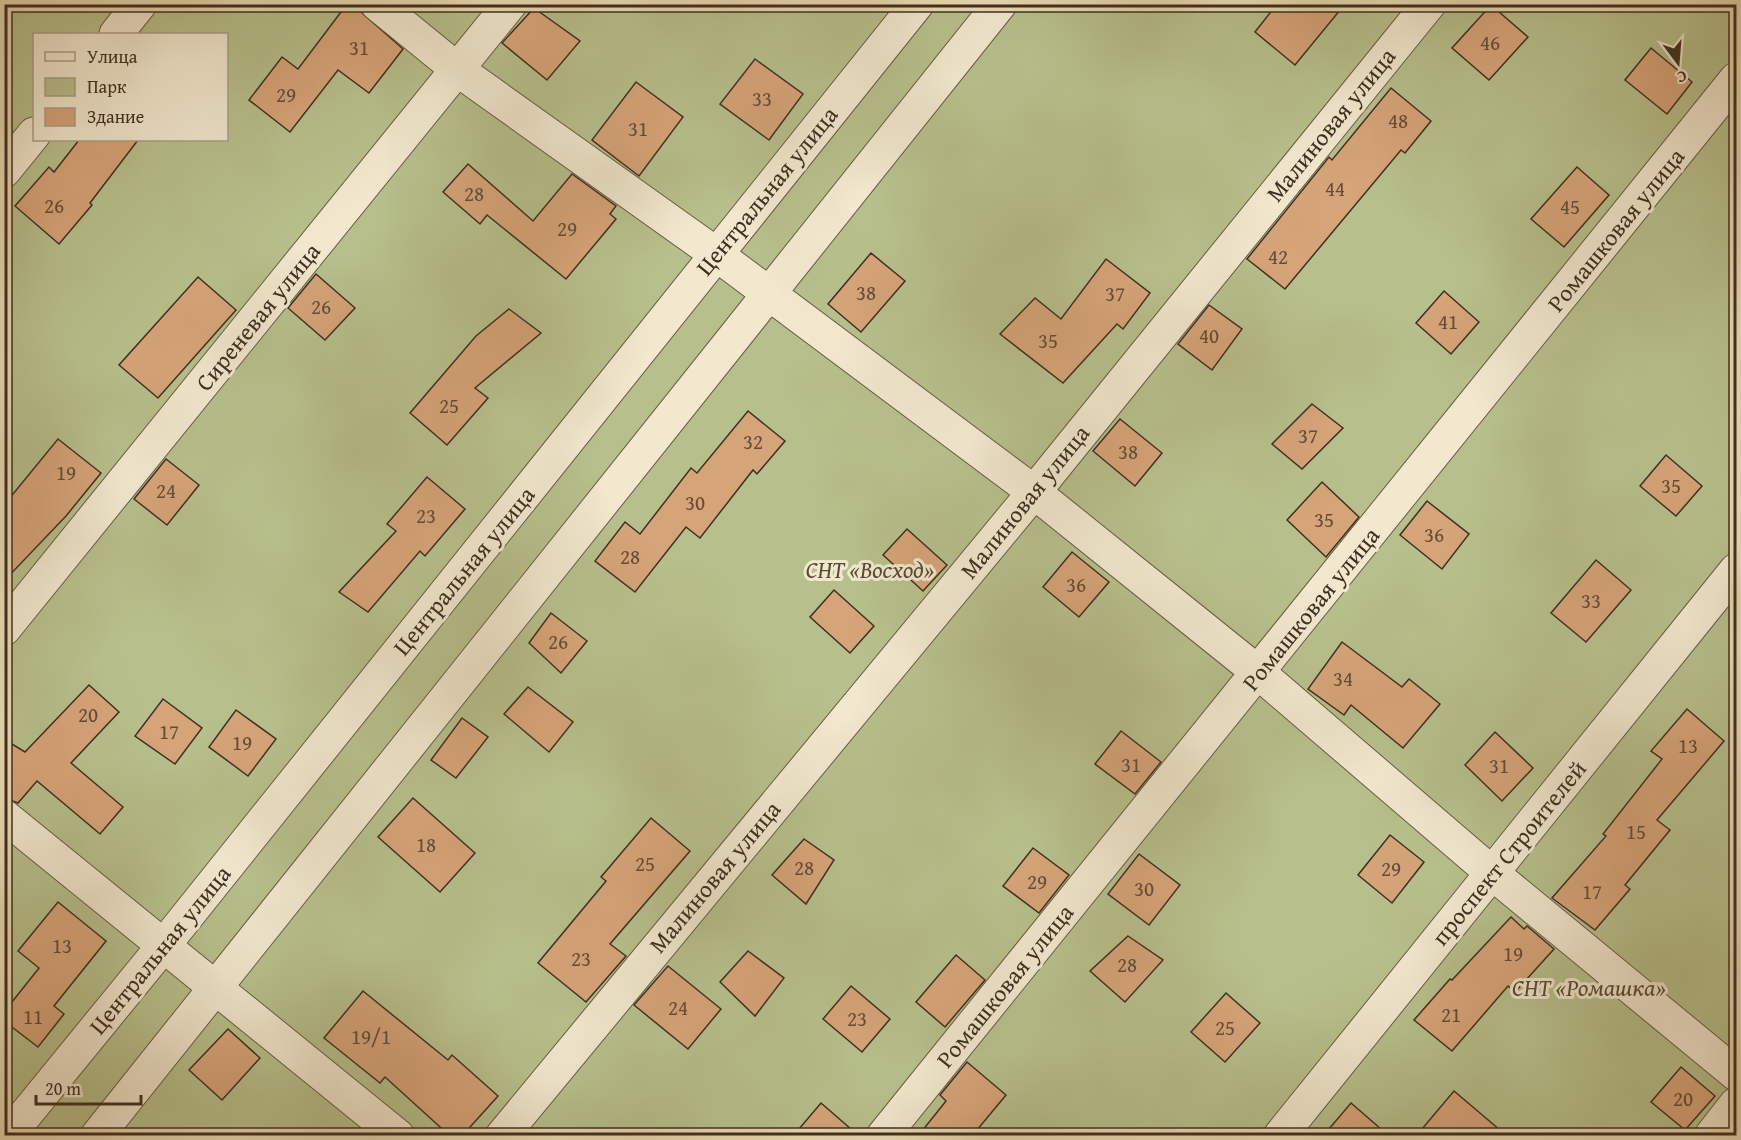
<svg xmlns="http://www.w3.org/2000/svg" width="1741" height="1140" font-family="'Gentium Book Plus',serif">
	<rect width="100%" height="100%" fill="#eadcb4"/>
	<filter id="stains"><feTurbulence type="fractalNoise" baseFrequency=".00333" numOctaves="4"/><feColorMatrix values="0 0 0 0 .2 0 0 0 0 .09 0 0 0 0 .02 0 0 0 .5 -.17"/></filter>
	<radialGradient id="worn" r=".72"><stop offset=".6" stop-color="#630" stop-opacity="0"/><stop offset="1" stop-color="#630" stop-opacity=".3"/></radialGradient>
	<!-- green -->
	<path fill="#b7c08c" stroke="#7b7856" stroke-width="1.5" fill-rule="evenodd" d="M5 5H1736V1135L5 1136ZM34 34H226V140H34Z"/>
	<!-- building -->
	<g fill="#d6a479" stroke="#3f2f21" stroke-width="1.5">
		<polygon points="347,4 360,11 403,49 369,93 338,70 290,132 249,100 282,57 298,69"/>
		<polygon points="1277,4 1345,4 1295,65 1255,32"/>
		<polygon points="1491,5 1528,37 1489,80 1452,48"/>
		<polygon points="534,8 580,41 547,80 502,43"/>
		<polygon points="1651,48 1692,82 1667,114 1625,80"/>
		<polygon points="755,59 803,94 769,140 720,104"/>
		<polygon points="636,82 683,117 639,176 592,140"/>
		<polygon points="1391,88 1431,121 1405,153 1401,150 1285,289 1247,259 1329,157 1332,160"/>
		<polygon points="79,140 138,140 90,203 92,205 59,244 15,206 49,167 54,172"/>
		<polygon points="468,164 533,221 572,174 616,206 610,214 616,219 566,279 487,215 480,224 443,192"/>
		<polygon points="1577,167 1609,195 1564,247 1531,219"/>
		<polygon points="871,253 905,281 861,332 828,304"/>
		<polygon points="1106,259 1150,293 1123,329 1117,324 1063,383 1000,334 1035,298 1061,319"/>
		<polygon points="316,274 355,308 325,340 288,308"/>
		<polygon points="198,277 236,310 158,398 119,365"/>
		<polygon points="1444,291 1479,322 1451,354 1416,323"/>
		<polygon points="1209,305 1242,329 1212,370 1178,344"/>
		<polygon points="509,309 541,333 475,388 488,398 447,445 410,413 476,336"/>
		<polygon points="1312,404 1343,428 1302,469 1272,444"/>
		<polygon points="748,411 785,441 757,474 753,470 700,538 686,527 635,592 595,561 625,522 640,534 691,468 697,473"/>
		<polygon points="1120,419 1162,453 1135,486 1093,451"/>
		<polygon points="58,439 101,473 66,516 4,581 4,505"/>
		<polygon points="1666,455 1702,486 1676,516 1640,486"/>
		<polygon points="166,459 199,485 167,525 134,499"/>
		<polygon points="427,477 465,509 425,556 420,551 368,612 339,592 396,531 387,524"/>
		<polygon points="1322,482 1359,517 1326,557 1287,520"/>
		<polygon points="1427,501 1469,534 1442,569 1400,535"/>
		<polygon points="907,529 947,565 923,591 883,555"/>
		<polygon points="1072,552 1109,582 1079,617 1043,587"/>
		<polygon points="1596,560 1631,590 1586,642 1551,613"/>
		<polygon points="834,590 874,626 850,653 810,617"/>
		<polygon points="551,613 587,641 561,673 529,643"/>
		<polygon points="1342,642 1402,687 1409,679 1440,704 1403,748 1351,705 1344,715 1308,689"/>
		<polygon points="89,685 119,712 71,763 123,807 100,834 37,781 18,803 4,798 4,739 25,752"/>
		<polygon points="528,687 573,722 549,752 504,714"/>
		<polygon points="163,699 202,728 175,764 135,736"/>
		<polygon points="1687,709 1724,741 1657,820 1670,830 1625,885 1630,889 1595,930 1552,898 1606,836 1603,834 1662,759 1651,751"/>
		<polygon points="236,710 276,739 248,776 209,747"/>
		<polygon points="462,718 488,737 456,778 431,760"/>
		<polygon points="1121,731 1161,762 1135,794 1095,764"/>
		<polygon points="1495,732 1533,768 1502,801 1465,765"/>
		<polygon points="413,798 475,853 440,892 378,837"/>
		<polygon points="651,818 690,851 610,944 626,956 586,1002 538,963 606,881 601,877"/>
		<polygon points="1390,835 1424,862 1392,903 1358,875"/>
		<polygon points="804,839 834,860 806,904 772,875"/>
		<polygon points="1033,848 1069,875 1039,913 1003,886"/>
		<polygon points="1139,854 1180,885 1149,925 1108,894"/>
		<polygon points="58,902 106,941 54,1006 64,1014 38,1047 4,1021 4,1012 39,968 18,951"/>
		<polygon points="1511,917 1524,929 1527,926 1554,949 1515,992 1508,986 1452,1051 1414,1020 1450,979 1452,980"/>
		<polygon points="1128,936 1163,960 1125,1002 1090,971"/>
		<polygon points="748,951 784,978 755,1016 720,982"/>
		<polygon points="956,955 985,980 945,1027 916,1002"/>
		<polygon points="668,966 721,1009 688,1049 634,1005"/>
		<polygon points="851,986 890,1019 862,1052 823,1019"/>
		<polygon points="363,991 448,1060 452,1055 498,1096 462,1136 450,1136 385,1077 380,1083 324,1038"/>
		<polygon points="1226,993 1260,1023 1225,1062 1191,1032"/>
		<polygon points="228,1029 260,1058 222,1100 189,1070"/>
		<polygon points="967,1062 1006,1095 972,1136 918,1136 946,1101 940,1095"/>
		<polygon points="1681,1067 1715,1096 1685,1130 1651,1102"/>
		<polygon points="1454,1091 1507,1136 1416,1136"/>
		<polygon points="821,1103 859,1136 793,1136"/>
		<polygon points="1351,1103 1389,1136 1323,1136"/>
	</g>
	<g fill="none" stroke-linecap="round" stroke-linejoin="round">
		<!-- minor casing -->
		<g stroke="#6a5a46" stroke-width="35">
			<g id="minor">
				<polyline points="377,4 458,70 716,254 1034,492 1259,673 1492,873 1736,1074"/>
				<polyline points="116,34 140,4"/>
				<polyline points="4,171 34,134"/>
				<polyline points="4,629 510,4"/>
				<polyline points="4,816 398,1136"/>
				<polyline points="8,1136 164,945 917,4"/>
				<polyline points="97,1136 1000,4"/>
				<polyline points="502,1136 1034,492 1429,4"/>
				<polyline points="883,1136 1736,79"/>
				<polyline points="1280,1136 1736,570"/>
				<polyline points="1711,1136 1736,1104"/>
			</g>
		</g>
		<!-- minor -->
		<use href="#minor" stroke="#f1e8ce" stroke-width="33"/>
	</g>
	<g text-anchor="middle" stroke-width="6" stroke-linejoin="round" paint-order="stroke">
		<!-- number labels -->
		<g font-size="21" fill="#654c37">
			<text x="1490" y="50">46</text>
			<text x="359" y="55">31</text>
			<text x="286" y="102">29</text>
			<text x="762" y="106">33</text>
			<text x="1398" y="128">48</text>
			<text x="638" y="136">31</text>
			<text x="1335" y="196">44</text>
			<text x="474" y="201">28</text>
			<text x="54" y="213">26</text>
			<text x="1570" y="214">45</text>
			<text x="567" y="236">29</text>
			<text x="1278" y="264">42</text>
			<text x="866" y="300">38</text>
			<text x="1115" y="301">37</text>
			<text x="321" y="314">26</text>
			<text x="1448" y="329">41</text>
			<text x="1209" y="343">40</text>
			<text x="1048" y="348">35</text>
			<text x="449" y="413">25</text>
			<text x="1308" y="443">37</text>
			<text x="753" y="449">32</text>
			<text x="1128" y="459">38</text>
			<text x="66" y="480">19</text>
			<text x="1671" y="493">35</text>
			<text x="166" y="498">24</text>
			<text x="695" y="510">30</text>
			<text x="426" y="523">23</text>
			<text x="1324" y="527">35</text>
			<text x="1434" y="542">36</text>
			<text x="630" y="564">28</text>
			<text x="1076" y="592">36</text>
			<text x="1591" y="608">33</text>
			<text x="558" y="649">26</text>
			<text x="1343" y="686">34</text>
			<text x="88" y="722">20</text>
			<text x="169" y="739">17</text>
			<text x="242" y="750">19</text>
			<text x="1688" y="753">13</text>
			<text x="1131" y="772">31</text>
			<text x="1499" y="773">31</text>
			<text x="1636" y="839">15</text>
			<text x="426" y="852">18</text>
			<text x="645" y="871">25</text>
			<text x="804" y="875">28</text>
			<text x="1391" y="876">29</text>
			<text x="1037" y="889">29</text>
			<text x="1144" y="896">30</text>
			<text x="1592" y="899">17</text>
			<text x="62" y="953">13</text>
			<text x="1513" y="961">19</text>
			<text x="581" y="966">23</text>
			<text x="1127" y="972">28</text>
			<text x="678" y="1015">24</text>
			<text x="1451" y="1022">21</text>
			<text x="33" y="1024">11</text>
			<text x="857" y="1026">23</text>
			<text x="1225" y="1035">25</text>
			<text x="371" y="1044">19/1</text>
			<text x="1683" y="1106">20</text>
		</g>
		<!-- street labels -->
		<g font-size="24" fill="#3f2f21" stroke="#f1e8ce">
			<text transform="translate(1331 125) rotate(-51)" y="8">Малиновая улица</text>
			<text transform="translate(767 191) rotate(-51)" y="8">Центральная улица</text>
			<text transform="translate(1616 230) rotate(-51)" y="8">Ромашковая улица</text>
			<text transform="translate(258 317) rotate(-51)" y="8">Сиреневая улица</text>
			<text transform="translate(1025 502) rotate(-51)" y="8">Малиновая улица</text>
			<text transform="translate(464 571) rotate(-51)" y="8">Центральная улица</text>
			<text transform="translate(1311 609) rotate(-51)" y="8">Ромашковая улица</text>
			<text transform="translate(1509 853) rotate(-51)" y="8">проспект Строителей</text>
			<text transform="translate(715 877) rotate(-50)" y="8">Малиновая улица</text>
			<text transform="translate(160 950) rotate(-51)" y="8">Центральная улица</text>
			<text transform="translate(1005 986) rotate(-51)" y="8">Ромашковая улица</text>
		</g>
		<!-- park labels -->
		<g font-size="24" font-style="italic" fill="#574c36" stroke="#f1e8ce">
			<text x="870" y="578">СНТ «Восход»</text>
			<text x="1589" y="996">СНТ «Ромашка»</text>
		</g>
	</g>
	<!-- margin -->
	<rect width="1741" height="1140" fill="none" stroke="#eadcb4" stroke-width="24"/>
	<rect x="6" y="6" width="1729" height="1128" fill="none" stroke="#3f2f21" stroke-width="3"/>
	<rect x="12" y="12" width="1717" height="1116" fill="none" stroke="#3f2f21" stroke-width="1.5"/>
	<!-- legend -->
	<rect x="33" y="33" width="195" height="108" fill="#f1e8ce" stroke="#aa9e89" stroke-width="1.5"/>
	<rect x="45" y="52" width="30" height="9" fill="#f1e8ce" stroke="#aa9e89" stroke-width="1.5"/>
	<text x="87" y="63" font-size="18" fill="#3f2f21">Улица</text>
	<rect x="45" y="78" width="30" height="18" fill="#b7c08c" stroke="#aa9e89" stroke-width="1.5"/>
	<text x="87" y="93" font-size="18" fill="#3f2f21">Парк</text>
	<rect x="45" y="108" width="30" height="18" fill="#d6a479" stroke="#aa9e89" stroke-width="1.5"/>
	<text x="87" y="123" font-size="18" fill="#3f2f21">Здание</text>
	<!-- north arrow -->
	<g transform="translate(1678 63) rotate(164)" stroke="#f1e8ce" stroke-width="4.5" paint-order="stroke">
	<path d="M0-4.5L10 22L0 15L-10 22Z" fill="#3f2f21"/>
	<text y="-9" font-size="16" font-weight="bold" text-anchor="middle" fill="#3f2f21">С</text>
	</g>
	<!-- scale -->
	<path d="M36 1095v9h105v-9" fill="none" stroke="#3f2f21" stroke-width="3"/>
	<text x="45" y="1095" font-size="18" fill="#3f2f21" stroke="#f1e8ce" stroke-width="4.5" paint-order="stroke">20 m</text>
	<rect width="100%" height="100%" filter="url(#stains)"/>
	<rect width="100%" height="100%" fill="url(#worn)"/>
</svg>
